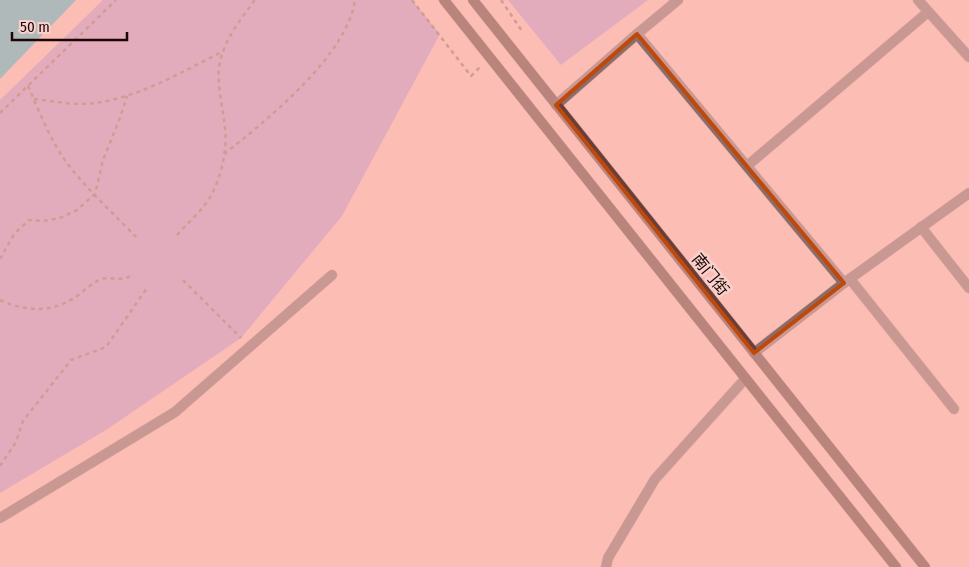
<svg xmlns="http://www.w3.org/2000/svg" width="969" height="567" font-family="'Fira Sans Condensed','Noto Sans SC',sans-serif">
	<rect width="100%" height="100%" fill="#fbbdb4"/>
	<!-- green -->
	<g fill="#c698c5">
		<polygon points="103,0 412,0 440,34 342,216 241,338 106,430 0,493 0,100"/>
		<polygon points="508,0 648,0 561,65"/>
	</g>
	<!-- water -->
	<polygon fill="#54b3bf" points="0,0 76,0 0,79"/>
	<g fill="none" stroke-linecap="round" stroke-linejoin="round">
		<!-- street casing -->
		<g stroke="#d29c94" stroke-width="11">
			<g id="street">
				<polyline points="918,0 969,57"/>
				<polyline points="637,34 844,283"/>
				<polyline points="556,105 637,34 678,0"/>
				<polyline points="747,166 928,12"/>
				<polyline points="921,227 969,288"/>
				<polyline points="850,279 954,409"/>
				<polyline points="754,353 844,283 969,193"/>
				<polyline points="0,518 175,412 332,275"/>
				<polyline points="606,567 608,558 655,479 745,379"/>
			</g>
		</g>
		<!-- secondary casing -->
		<g stroke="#d29c94" stroke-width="11">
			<g id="secondary">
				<polyline points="444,0 896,567"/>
				<polyline points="473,0 925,567"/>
			</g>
		</g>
		<!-- path -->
		<g stroke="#9f736d" stroke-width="2.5" stroke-dasharray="4 4" stroke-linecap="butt">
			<polyline points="412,0 471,76 480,67"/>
			<polyline points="501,0 522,31"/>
			<path d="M28 86C38 109 48 134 62 156 81 184 114 214 138 239"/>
			<path d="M34 99C53 101 76 106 95 103 141 97 183 71 224 51"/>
			<polyline points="0,113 116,0"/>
			<path d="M224 154C266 121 347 56 355 0"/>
			<path d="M177 235C185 226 195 217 203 207 219 189 228 152 225 128 223 108 217 87 219 67 223 41 240 20 255 0"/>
			<polyline points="0,259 14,234 29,220 44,221 60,218 77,210 95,194 103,160 120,118 127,96"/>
			<polyline points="183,280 241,338"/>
			<path d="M0 300C26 312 54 313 77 296 85 290 91 284 99 280 110 275 118 283 133 275"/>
			<polyline points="0,466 16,442 23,421 71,360 106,347 147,288"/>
		</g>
		<!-- street -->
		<use href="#street" stroke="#8c6c68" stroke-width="10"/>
		<!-- secondary -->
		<use href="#secondary" stroke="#693e39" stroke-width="10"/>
	</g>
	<!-- marked area -->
	<path d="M0 0H969V567H0ZM637 34 844 283 754 353 556 105Z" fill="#fbbdb4" fill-opacity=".55" fill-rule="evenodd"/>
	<path fill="none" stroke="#bf480b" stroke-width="4" stroke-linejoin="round" d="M637 34 844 283 754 353 556 105Z"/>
	<g text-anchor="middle" stroke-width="5" stroke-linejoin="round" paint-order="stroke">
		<!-- street labels -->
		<g font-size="16" fill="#1a0605" stroke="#f8d1cc">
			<text transform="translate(711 274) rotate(51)" y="6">南门街</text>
		</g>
	</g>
	<!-- scale -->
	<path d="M12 32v8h115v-8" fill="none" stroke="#1a0605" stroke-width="2.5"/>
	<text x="20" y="32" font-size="15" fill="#1a0605" stroke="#f8d1cc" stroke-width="4" paint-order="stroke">50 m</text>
</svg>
